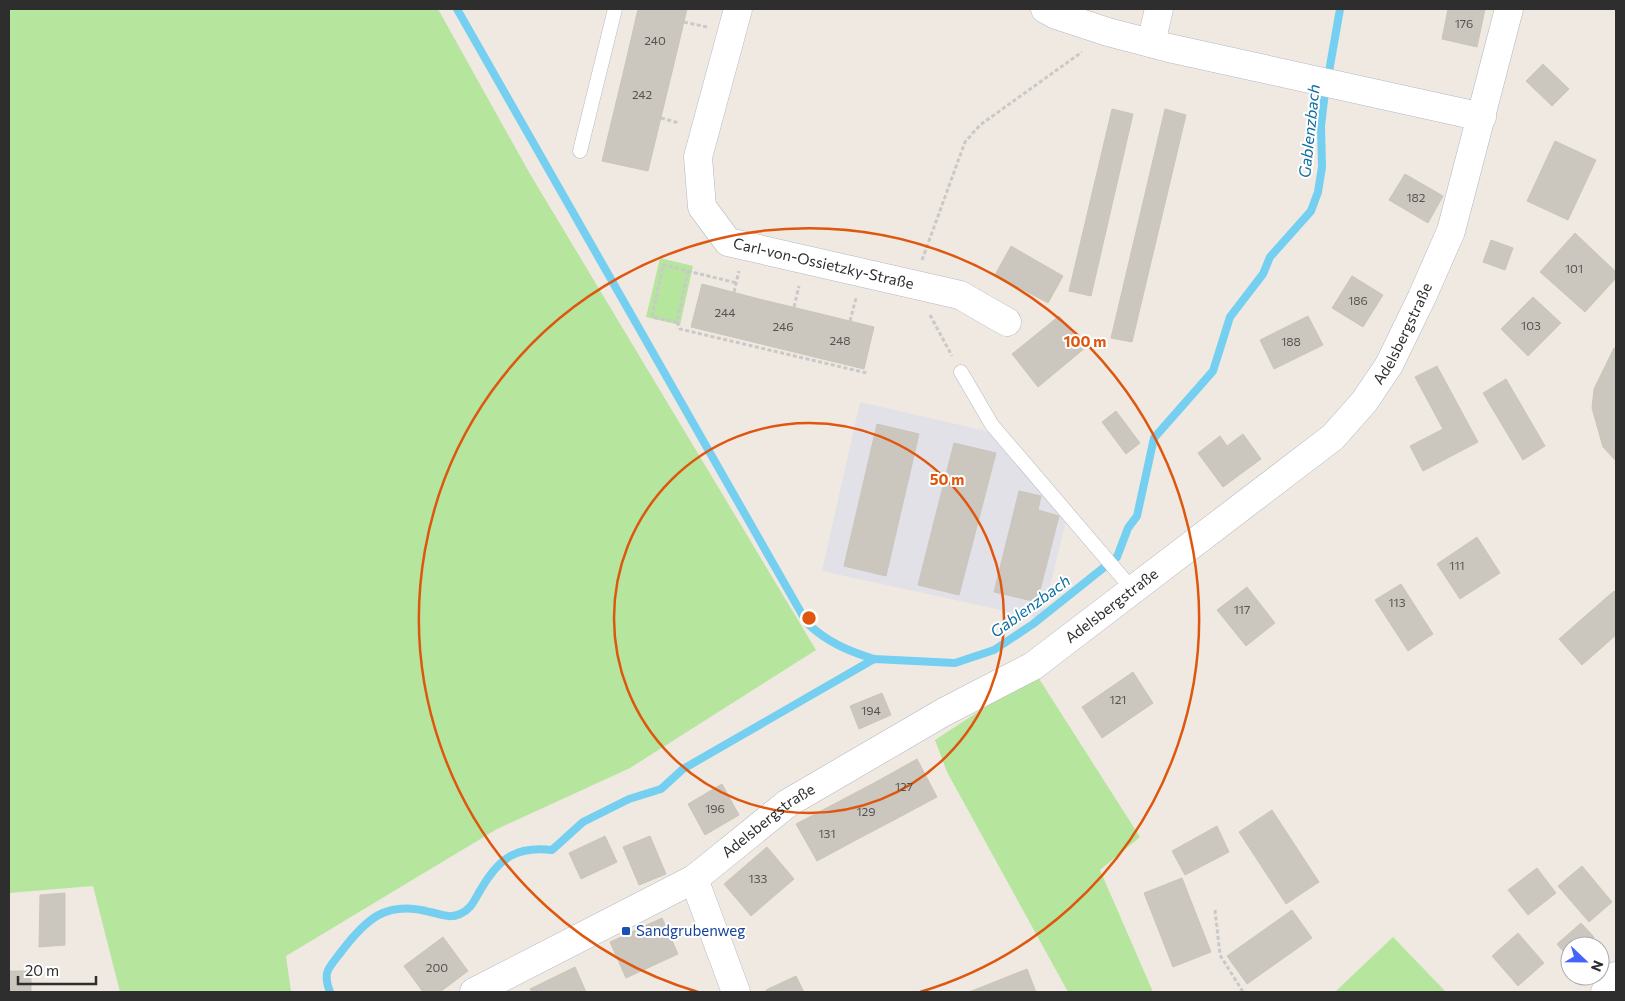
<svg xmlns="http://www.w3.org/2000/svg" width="1625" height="1001" font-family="Commissioner,sans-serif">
	<rect width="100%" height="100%" fill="#efe9e1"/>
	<!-- industrial -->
	<polygon fill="#e3e1e8" points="860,402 995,433 1067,517 1042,619 822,571"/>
	<!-- green -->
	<g fill="#b6e59e">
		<polygon points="9,9 438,9 530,174 816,650 630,768 497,829 286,956 291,992 120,992 93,886 9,893"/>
		<polygon points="660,258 693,266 680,325 646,317"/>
		<polygon points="1036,674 1140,837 1100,870 1153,992 1068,992 947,772 935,740"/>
		<polygon points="1393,937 1446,992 1335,992"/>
	</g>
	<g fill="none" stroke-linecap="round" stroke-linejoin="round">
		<!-- stream -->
		<g stroke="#75cff0" stroke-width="8">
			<path d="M457 9 807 623C827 642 848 651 874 659"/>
			<path d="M330 992C322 971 329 968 341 952 366 919 386 900 430 912 441 914 449 919 460 914 472 909 474 900 481 889 499 858 516 846 552 850L583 822 629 799 661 789 683 769 874 659 955 663 994 650 1033 624 1117 557 1128 528 1137 516 1154 438 1213 371 1230 317 1263 274 1270 257 1311 211 1318 192 1322 167 1321 126 1324 100 1340 9"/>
		</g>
	</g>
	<!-- building -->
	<g fill="#cbc7bf" stroke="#cbc5ba">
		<polygon points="638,9 687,9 672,72 626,61"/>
		<polygon points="1448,9 1485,9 1477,47 1442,39"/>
		<polygon points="626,61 672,72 648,171 602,161"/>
		<polygon points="1543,64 1569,89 1552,106 1526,81"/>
		<polygon points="1112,109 1133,114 1091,296 1069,291"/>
		<polygon points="1165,109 1186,115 1132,342 1111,338"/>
		<polygon points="1555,141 1596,160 1568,220 1527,201"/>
		<polygon points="1405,174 1443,196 1428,223 1389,200"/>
		<polygon points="1575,233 1616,272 1616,278 1585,312 1540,272"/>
		<polygon points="1491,240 1513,248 1505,270 1483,262"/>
		<polygon points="1011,246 1063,276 1048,303 995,275"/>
		<polygon points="1352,276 1383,295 1363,327 1332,308"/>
		<polygon points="702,284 759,299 749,341 691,327"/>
		<polygon points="1533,297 1561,323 1528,356 1501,329"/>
		<polygon points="759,299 817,313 806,355 749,341"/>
		<polygon points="817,313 874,327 864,369 806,355"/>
		<polygon points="1059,316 1085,348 1038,387 1012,354"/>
		<polygon points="1308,316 1323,345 1274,369 1260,340"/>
		<polygon points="1614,348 1616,349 1616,461 1603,447 1592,408 1594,389"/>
		<polygon points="1437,366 1478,442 1423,471 1410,446 1443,429 1415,377"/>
		<polygon points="1506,379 1545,446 1523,460 1483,393"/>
		<polygon points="1116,411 1140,443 1126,454 1102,422"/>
		<polygon points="877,424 919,434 886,576 844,566"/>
		<polygon points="1243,434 1261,459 1223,487 1198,453 1220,436 1227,446"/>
		<polygon points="954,443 996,453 959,595 918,585"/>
		<polygon points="1019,491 1041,496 1038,510 1059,516 1037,602 994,592"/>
		<polygon points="1477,537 1500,573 1460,599 1437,564"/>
		<polygon points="1401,584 1433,634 1408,651 1375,600"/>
		<polygon points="1247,587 1275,623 1246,646 1217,610"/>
		<polygon points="1614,591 1616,593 1616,635 1582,665 1559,639"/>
		<polygon points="1133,672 1153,703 1102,738 1082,707"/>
		<polygon points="882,693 891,715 859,729 850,706"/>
		<polygon points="917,759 937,797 894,820 874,783"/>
		<polygon points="874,783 894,820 856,840 836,803"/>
		<polygon points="722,784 739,815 705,835 688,804"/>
		<polygon points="836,803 856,840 817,861 796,824"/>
		<polygon points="1272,810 1319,882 1286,904 1239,832"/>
		<polygon points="1217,826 1229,852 1185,875 1172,851"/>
		<polygon points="605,836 617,862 581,879 569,853"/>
		<polygon points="650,836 666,874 639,885 623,847"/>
		<polygon points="767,847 794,879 751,916 724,884"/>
		<polygon points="1582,866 1612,902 1589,922 1558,886"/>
		<polygon points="1537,868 1556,893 1528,915 1508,890"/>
		<polygon points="1182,878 1211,952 1173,967 1144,893"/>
		<polygon points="65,893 65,945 39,947 40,895"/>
		<polygon points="1292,910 1312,938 1247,984 1227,956"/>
		<polygon points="662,918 678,954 626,978 610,942"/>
		<polygon points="1581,923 1594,937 1583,946 1570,946 1569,958 1557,944"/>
		<polygon points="1518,933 1544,963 1518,986 1492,956"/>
		<polygon points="443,937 468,971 440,992 423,992 404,966"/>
		<polygon points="575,967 586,992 532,992 530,989"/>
		<polygon points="1027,969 1036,992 969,992"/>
		<rect x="9" y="971" width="22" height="21"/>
		<polygon points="796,976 804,992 767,992 766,990"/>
	</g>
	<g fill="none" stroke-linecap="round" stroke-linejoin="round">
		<!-- service casing -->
		<g stroke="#b4b7c1" stroke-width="15">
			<g id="service">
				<polyline points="580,151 615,9"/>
				<polyline points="961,372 992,425 1133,590"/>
			</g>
		</g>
		<!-- minor casing -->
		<g stroke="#b4b7c1" stroke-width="29">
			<g id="minor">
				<path id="s1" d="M738 9 698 157 702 207 728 242 960 295 1007 322"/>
				<polyline points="1151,43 1159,9"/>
				<polyline points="694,879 736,992"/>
			</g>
		</g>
		<!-- tertiary casing -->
		<g stroke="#b4b7c1" stroke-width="29">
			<g id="tertiary">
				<polyline points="1045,9 1056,15 1108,32 1169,48 1482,117"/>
				<path id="s2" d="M474 992 694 879 788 803 944 712 1033 666 1333 437 1364 402 1389 365 1422 297 1451 231 1509 9"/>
			</g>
		</g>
		<!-- secondary casing -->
		<g stroke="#b4b7c1" stroke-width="29">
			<polyline id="secondary" points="1605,992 1616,976"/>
		</g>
		<!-- path -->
		<g stroke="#c9c9c9" stroke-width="3" stroke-dasharray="4 2.5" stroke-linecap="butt">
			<polyline points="684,22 707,27"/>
			<polyline points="661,118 679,123"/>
			<polyline points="922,260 965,142 980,125 1082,52"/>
			<polyline points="688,271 677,322 652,317 663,265 737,283"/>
			<polyline points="734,292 739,271"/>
			<polyline points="794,307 799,286"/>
			<polyline points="930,315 952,356"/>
			<polyline points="850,321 856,298"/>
			<polyline points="677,322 680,329 867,373"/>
			<polyline points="1215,910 1220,955 1243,992"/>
		</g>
		<!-- service -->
		<use href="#service" stroke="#fff" stroke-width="14"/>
		<!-- minor -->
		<use href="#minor" stroke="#fff" stroke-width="28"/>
		<!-- tertiary -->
		<use href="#tertiary" stroke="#fff" stroke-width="28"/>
		<!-- secondary -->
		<use href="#secondary" stroke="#fff" stroke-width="28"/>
	</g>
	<!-- distance rings -->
	<g fill="none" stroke="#df570e" stroke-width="2.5">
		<circle cx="809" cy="618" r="195"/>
		<path d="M698 992A390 390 0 1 1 920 992"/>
	</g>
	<!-- markers -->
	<rect fill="#1a4fb4" stroke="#fff" stroke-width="2" x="621" y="926" width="10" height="10" rx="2.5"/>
	<g text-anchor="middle" stroke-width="4" stroke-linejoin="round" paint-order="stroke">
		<!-- number labels -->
		<g font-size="12" fill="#555452">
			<text x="1464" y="28">176</text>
			<text x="655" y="45">240</text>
			<text x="642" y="99">242</text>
			<text x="1416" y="202">182</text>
			<text x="1574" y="273">101</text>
			<text x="1358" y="305">186</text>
			<text x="725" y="317">244</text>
			<text x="1531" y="330">103</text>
			<text x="783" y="331">246</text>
			<text x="840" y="345">248</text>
			<text x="1291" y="346">188</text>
			<text x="1457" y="570">111</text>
			<text x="1397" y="607">113</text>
			<text x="1242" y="614">117</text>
			<text x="1118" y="704">121</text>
			<text x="871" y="715">194</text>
			<text x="904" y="791">127</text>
			<text x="715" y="813">196</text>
			<text x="866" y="816">129</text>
			<text x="827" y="838">131</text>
			<text x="758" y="883">133</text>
			<text x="437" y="972">200</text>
		</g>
		<!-- street labels -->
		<g font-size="15" fill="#2e2e2e" stroke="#fff">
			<text dy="5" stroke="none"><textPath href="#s1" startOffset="345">Carl-von-Ossietzky-Straße</textPath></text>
			<text dy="5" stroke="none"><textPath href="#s2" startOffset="1152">Adelsbergstraße</textPath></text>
			<text dy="5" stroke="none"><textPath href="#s2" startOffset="748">Adelsbergstraße</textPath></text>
			<text dy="5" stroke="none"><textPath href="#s2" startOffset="342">Adelsbergstraße</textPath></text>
		</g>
		<!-- transit labels -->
		<g font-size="15" fill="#164399" stroke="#fff" text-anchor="start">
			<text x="636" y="936">Sandgrubenweg</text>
		</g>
		<!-- water labels -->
		<g font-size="16" font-style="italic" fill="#0d6fa3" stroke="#fff">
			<text transform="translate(1309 131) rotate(-84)" y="6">Gablenzbach</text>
			<text transform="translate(1030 606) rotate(-36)" y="6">Gablenzbach</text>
		</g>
	</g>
	<circle cx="809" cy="618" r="8" fill="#df570e" stroke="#fff" stroke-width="2.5"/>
	<g font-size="15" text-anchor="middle" font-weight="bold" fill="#df570e" stroke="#fff" stroke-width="4" stroke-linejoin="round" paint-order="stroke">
		<text x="1085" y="347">100 m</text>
		<text x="947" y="485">50 m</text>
	</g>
	<!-- border -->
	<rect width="1625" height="1001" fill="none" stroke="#2e2e2e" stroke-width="20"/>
	<!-- north arrow -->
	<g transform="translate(1585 961) rotate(112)"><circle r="24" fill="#ffffff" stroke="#ababab"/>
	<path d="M0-4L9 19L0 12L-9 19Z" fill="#4264fb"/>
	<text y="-8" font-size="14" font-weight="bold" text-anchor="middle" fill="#2e2e2e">N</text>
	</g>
	<!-- scale -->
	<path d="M18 976v8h78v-8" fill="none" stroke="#2e2e2e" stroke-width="2.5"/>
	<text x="25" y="976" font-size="15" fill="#2e2e2e" stroke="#ffffff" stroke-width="4" paint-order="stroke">20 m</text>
</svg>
